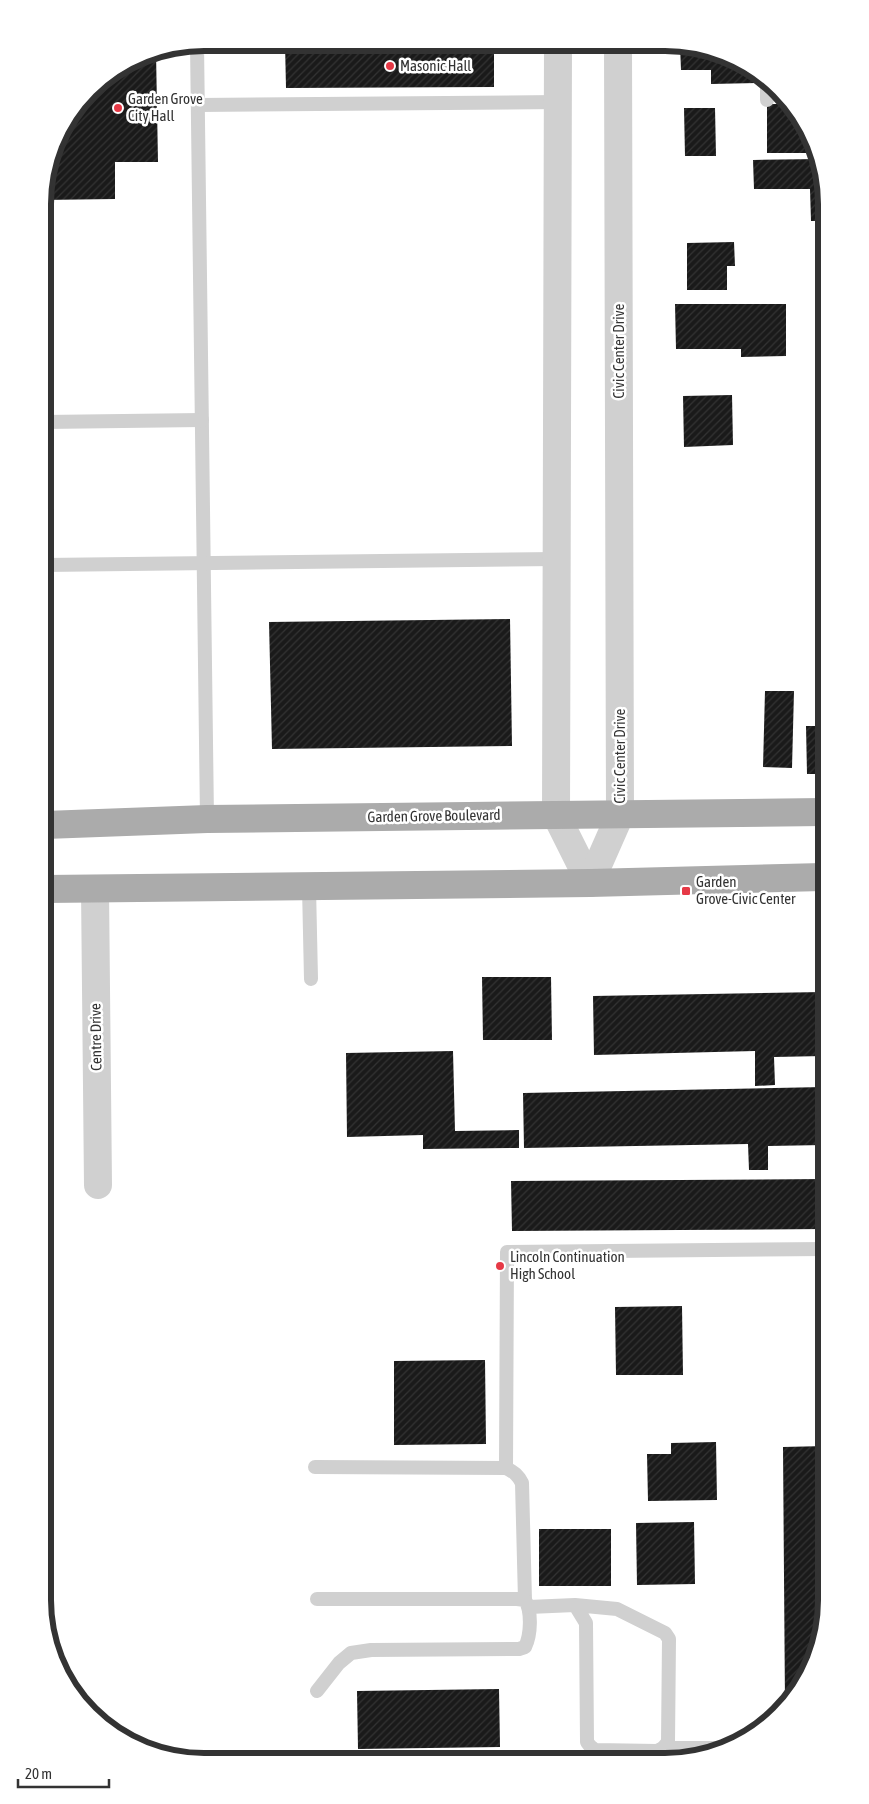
<svg xmlns="http://www.w3.org/2000/svg" width="869" height="1804" font-family="'Asap Condensed',sans-serif">
	<defs>
		<pattern id="building-hatch" width="6" height="6" patternUnits="userSpaceOnUse" patternTransform="scale(1.25)"><rect width="6" height="6" fill="#1a1a1a"/><path d="M-1 1l2-2M0 6l6-6M5 7l2-2" fill="none" stroke="#333"/></pattern>
	</defs>
	<rect width="100%" height="100%" fill="#fff"/>
	<!-- building -->
	<g fill="url(#building-hatch)">
		<polygon points="285,43 494,44 494,87 286,88"/>
		<polygon points="680,45 696,46 757,76 757,83 711,84 711,70 681,70"/>
		<polygon points="156,52 158,162 115,162 115,199 43,200 43,194 59,133 97,83 143,55"/>
		<polygon points="767,104 790,104 799,115 810,139 811,153 767,153"/>
		<polygon points="684,108 715,108 716,156 685,156"/>
		<polygon points="819,159 821,162 821,221 811,221 810,189 754,189 753,160"/>
		<polygon points="734,242 735,266 727,266 727,290 687,290 687,243"/>
		<polygon points="675,304 786,304 786,356 741,357 741,349 676,349"/>
		<polygon points="732,395 733,445 684,447 683,396"/>
		<polygon points="510,619 512,746 272,749 269,622"/>
		<polygon points="765,691 794,691 792,768 763,767"/>
		<polygon points="806,726 823,726 823,774 807,774"/>
		<polygon points="482,977 551,977 552,1040 483,1040"/>
		<polygon points="824,992 824,1056 774,1057 775,1085 755,1086 755,1051 594,1055 593,996"/>
		<polygon points="453,1051 455,1131 519,1130 519,1148 423,1149 423,1135 347,1137 346,1053"/>
		<polygon points="824,1087 824,1145 768,1146 768,1170 749,1170 748,1144 524,1148 523,1093"/>
		<polygon points="825,1179 825,1229 512,1231 511,1181"/>
		<polygon points="682,1306 683,1375 616,1375 615,1307"/>
		<polygon points="485,1360 486,1444 394,1445 394,1361"/>
		<polygon points="716,1442 717,1500 648,1501 647,1454 671,1454 671,1443"/>
		<polygon points="826,1446 826,1610 814,1661 793,1698 785,1705 783,1447"/>
		<polygon points="694,1522 695,1584 637,1585 636,1523"/>
		<rect x="539" y="1529" width="72" height="57"/>
		<polygon points="499,1689 500,1747 358,1749 357,1691"/>
	</g>
	<g fill="none" stroke-linecap="round" stroke-linejoin="round">
		<!-- lane -->
		<g stroke="#d0d0d0" stroke-width="14">
			<polyline points="197,44 207,819"/>
			<polyline points="767,81 767,100"/>
			<polyline points="198,105 558,102"/>
			<polyline points="44,422 202,420"/>
			<polyline points="44,565 557,559"/>
			<polyline points="309,887 311,979"/>
			<path d="M315 1467 506 1468C514 1472 518 1475 522 1483L525 1600"/>
			<polyline points="506,1468 507,1252 825,1249"/>
			<path d="M317 1599H517L525 1600C532 1611 531 1635 525 1647L519 1649 371 1650 351 1653 339 1663 317 1691"/>
			<polyline points="529,1607 575,1605 617,1609 665,1633 669,1639 668,1742 663,1748 657,1751 595,1750 590,1746 587,1742 586,1623 575,1605"/>
			<polyline points="663,1748 723,1748"/>
		</g>
		<!-- street -->
		<g stroke="#d0d0d0" stroke-width="28">
			<polyline points="558,45 556,815 590,883"/>
			<polyline points="590,883 620,815 618,45"/>
			<polyline points="95,889 98,1185"/>
		</g>
		<!-- primary -->
		<g stroke="#ababab" stroke-width="28">
			<polyline points="45,825 207,819 823,812"/>
			<polyline points="45,889 590,883 823,877"/>
		</g>
	</g>
	<!-- markers -->
	<g fill="#e63946" stroke="#fff" stroke-width="2">
		<circle cx="390" cy="66" r="5"/>
		<circle cx="118" cy="108" r="5"/>
		<rect x="681" y="886" width="10" height="10" rx="2.5"/>
		<circle cx="500" cy="1266" r="5"/>
	</g>
	<g text-anchor="middle" stroke-width="5" stroke-linejoin="round" paint-order="stroke">
		<!-- poi labels -->
		<g font-size="15" fill="#333" stroke="#fff" text-anchor="start">
			<text x="400" y="71">Masonic Hall</text>
			<text x="128" y="104">Garden Grove<tspan x="128" dy="17">City Hall</tspan></text>
			<text x="696" y="887">Garden<tspan x="696" dy="17">Grove-Civic Center</tspan></text>
			<text x="510" y="1262">Lincoln Continuation<tspan x="510" dy="17">High School</tspan></text>
		</g>
		<!-- street labels -->
		<g font-size="15" fill="#333" stroke="#fff">
			<text transform="translate(619 351) rotate(-90)" y="5">Civic Center Drive</text>
			<text transform="translate(620 756) rotate(-90)" y="5">Civic Center Drive</text>
			<text transform="translate(434 816) rotate(-1)" y="5">Garden Grove Boulevard</text>
			<text transform="translate(96 1037) rotate(-91)" y="5">Centre Drive</text>
		</g>
	</g>
	<!-- crop -->
	<path d="M0 0H869V1804H0ZM204 51H665A153 153 0 0 1 818 204V1600A153 153 0 0 1 665 1753H204A153 153 0 0 1 51 1600V204A153 153 0 0 1 204 51Z" fill="#fff" fill-rule="evenodd"/>
	<path fill="none" stroke="#333" stroke-width="6" d="M204 51H665A153 153 0 0 1 818 204V1600A153 153 0 0 1 665 1753H204A153 153 0 0 1 51 1600V204A153 153 0 0 1 204 51Z"/>
	<!-- scale -->
	<path d="M18 1779v8h91v-8" fill="none" stroke="#333333" stroke-width="2.5"/>
	<text x="25" y="1779" font-size="15" fill="#333333" stroke="#ffffff" stroke-width="4" paint-order="stroke">20 m</text>
</svg>
